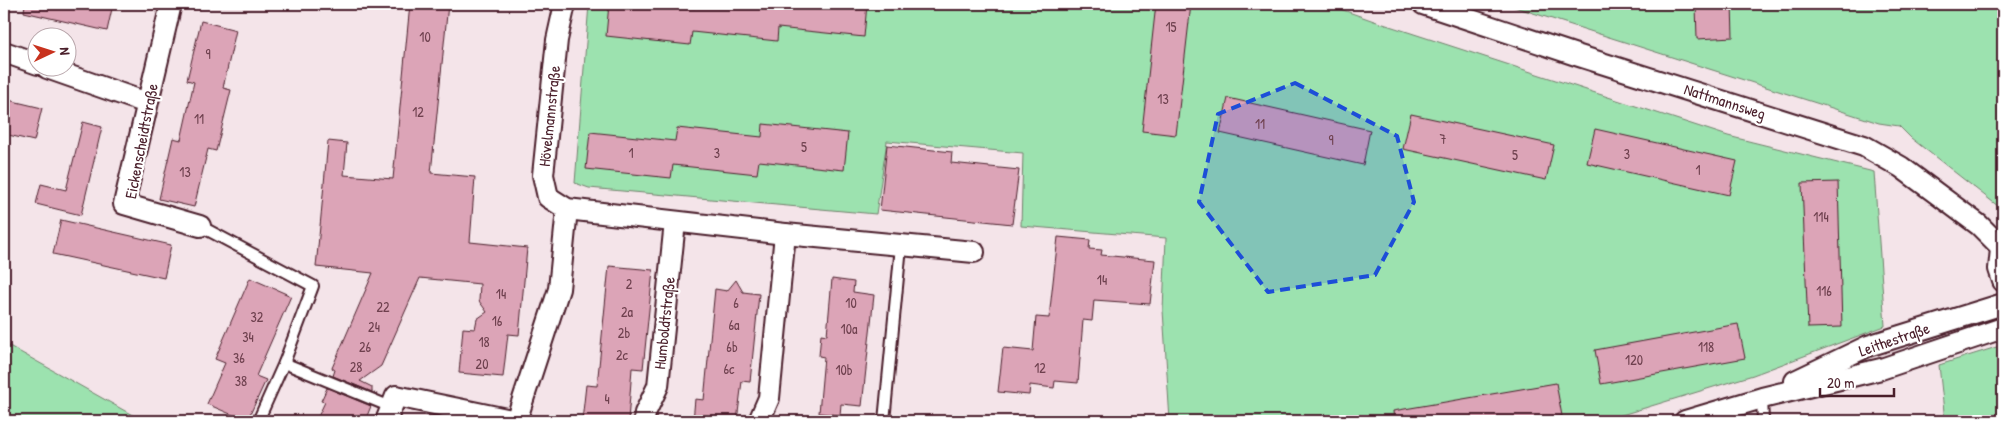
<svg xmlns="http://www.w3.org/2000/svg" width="2007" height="425" font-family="'Patrick Hand',sans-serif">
	<rect width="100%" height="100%" fill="#f4e4e9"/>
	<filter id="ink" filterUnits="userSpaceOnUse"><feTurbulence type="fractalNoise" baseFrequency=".02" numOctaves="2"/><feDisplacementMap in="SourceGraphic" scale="10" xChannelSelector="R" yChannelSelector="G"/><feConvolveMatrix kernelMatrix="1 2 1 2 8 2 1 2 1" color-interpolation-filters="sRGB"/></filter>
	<g filter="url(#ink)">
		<!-- green -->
		<g fill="#9ce2af" stroke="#73806d">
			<polygon points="589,4 1326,4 1374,21 1728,136 1874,172 1885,326 1753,375 1602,421 1170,421 1163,310 1166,238 1021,226 1023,153 887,141 876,214 589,188 575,183"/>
			<polygon points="1505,4 2003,4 2003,210 1911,138 1899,126 1879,123"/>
			<polygon points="4,343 143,421 4,421"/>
			<polygon points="2003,345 2003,421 1945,421 1939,365"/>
		</g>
		<!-- building -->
		<g fill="#dca4b7" stroke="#4a1f2b">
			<polygon points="25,4 113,4 107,31 24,12"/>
			<polygon points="410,4 448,4 431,173 475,177 470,242 527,248 523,292 519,335 508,334 503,377 459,373 463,328 475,329 477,319 487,312 479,301 480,284 420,278 381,366 360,381 372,387 372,392 333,376 335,370 332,368 373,273 316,267 321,216 328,141 347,143 344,175 393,179"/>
			<polygon points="609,4 657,4 695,8 695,4 867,4 864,37 778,28 777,41 692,32 690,45 606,36"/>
			<polygon points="1156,4 1191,4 1176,135 1142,131"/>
			<polygon points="1696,4 1732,4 1733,37 1697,39"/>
			<polygon points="201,21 236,30 223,88 231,90 216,151 208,149 194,207 159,199 173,138 181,140 194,82 187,80"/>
			<polygon points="1228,98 1370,130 1363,165 1220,133"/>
			<polygon points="4,99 42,108 34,141 4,134"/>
			<polygon points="1411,114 1554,145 1546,180 1403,149"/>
			<polygon points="83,122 102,127 81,215 36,204 41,184 66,190"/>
			<polygon points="763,124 848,133 844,170 759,161 757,174 673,165 671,178 586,169 590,132 675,141 677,128 762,137"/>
			<polygon points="1595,129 1737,161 1729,195 1587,163"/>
			<polygon points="887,145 952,152 951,163 1019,170 1012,224 880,210"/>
			<polygon points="1838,182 1842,327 1808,328 1802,183"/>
			<polygon points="61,220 171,245 164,278 53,254"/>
			<polygon points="1058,237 1090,240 1089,249 1102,250 1101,255 1155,260 1150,304 1094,300 1092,321 1083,320 1078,383 1055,381 1054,388 1030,385 1029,395 998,392 1003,348 1033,351 1036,317 1049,318"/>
			<polygon points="609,266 653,270 643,369 632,368 628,421 582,421 586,385 597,386"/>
			<polygon points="250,278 291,296 256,376 266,380 247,421 207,404 225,363 215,359"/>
			<polygon points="832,279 854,282 853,292 874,295 862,406 841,404 840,415 819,413 824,357 819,356 821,334 827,335"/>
			<polygon points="736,280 743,292 759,294 750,382 742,381 737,421 693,421 695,399 704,400 715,289 727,291"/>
			<polygon points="1738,324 1745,358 1601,384 1595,350"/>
			<polygon points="1556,383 1562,416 1531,421 1394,421 1393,411"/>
			<polygon points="327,388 371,406 365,421 316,421 325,402 321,401"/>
		</g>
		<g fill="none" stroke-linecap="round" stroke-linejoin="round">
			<!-- service casing -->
			<g stroke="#4a1f2b" stroke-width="14">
				<g id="service">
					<polyline points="200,226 313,286 284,363 259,419"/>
					<polyline points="284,363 391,407"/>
					<polyline points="1762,398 1763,421"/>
					<polyline points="884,421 901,246"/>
				</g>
			</g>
			<!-- minor casing -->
			<g stroke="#4a1f2b" stroke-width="24">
				<g id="minor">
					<polyline points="171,4 124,204 200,226"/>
					<polyline points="565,4 557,40 543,175 548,197 567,209 785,234 974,252"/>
					<polyline points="1423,4 1573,54 1864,146 1901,167 1979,225 2003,249"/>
					<polyline points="4,52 38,64"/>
					<polyline points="47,68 147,103"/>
					<polyline points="2001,249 1999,269 2003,281"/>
					<polyline points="1795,381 1868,346 2003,304"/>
					<polyline points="386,421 396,396 516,421"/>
					<polyline points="516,421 559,289 567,209"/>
					<polyline points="644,421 645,413 658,386 675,222"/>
					<polyline points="759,421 769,398 785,234"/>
					<polyline points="1685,421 1762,398 1881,369 2003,328"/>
				</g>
			</g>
			<!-- service -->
			<use href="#service" stroke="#fff" stroke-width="10"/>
			<!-- minor -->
			<use href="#minor" stroke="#fff" stroke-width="20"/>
		</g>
	</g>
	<!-- marked area -->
	<path fill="#1d4ed8" fill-opacity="0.2" stroke="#1d4ed8" stroke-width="4" stroke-dasharray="10 6" stroke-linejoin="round" d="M1295 83 1397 136 1414 202 1375 275 1268 292 1199 202 1218 114Z"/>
	<g text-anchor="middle" stroke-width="4.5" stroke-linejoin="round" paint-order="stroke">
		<!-- number labels -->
		<g font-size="14" fill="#6e404e">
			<text x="1171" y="32">15</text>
			<text x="425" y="42">10</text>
			<text x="208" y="59">9</text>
			<text x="1163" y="104">13</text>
			<text x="418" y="117">12</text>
			<text x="199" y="124">11</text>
			<text x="1260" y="129">11</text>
			<text x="1443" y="144">7</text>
			<text x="1331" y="145">9</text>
			<text x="804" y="152">5</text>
			<text x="631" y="158">1</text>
			<text x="717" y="158">3</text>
			<text x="1627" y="159">3</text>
			<text x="1515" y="160">5</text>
			<text x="1698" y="175">1</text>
			<text x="185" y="177">13</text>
			<text x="1821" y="222">114</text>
			<text x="1102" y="285">14</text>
			<text x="629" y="289">2</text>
			<text x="1824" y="296">116</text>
			<text x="501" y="299">14</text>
			<text x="736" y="308">6</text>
			<text x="851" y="308">10</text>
			<text x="383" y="312">22</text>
			<text x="627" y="317">2a</text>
			<text x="257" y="322">32</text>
			<text x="497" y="326">16</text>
			<text x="734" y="330">6a</text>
			<text x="374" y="332">24</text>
			<text x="849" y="334">10a</text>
			<text x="624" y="338">2b</text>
			<text x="248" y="342">34</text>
			<text x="484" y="347">18</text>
			<text x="365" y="352">26</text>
			<text x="732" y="352">6b</text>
			<text x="1706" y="352">118</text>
			<text x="622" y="360">2c</text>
			<text x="239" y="363">36</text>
			<text x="1634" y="365">120</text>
			<text x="482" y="369">20</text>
			<text x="356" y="372">28</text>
			<text x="1040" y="373">12</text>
			<text x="729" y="374">6c</text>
			<text x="844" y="375">10b</text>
			<text x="241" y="386">38</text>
			<text x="607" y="404">4</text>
		</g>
		<!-- street labels -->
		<g font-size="16" fill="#4a1f2b" stroke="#fff">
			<text transform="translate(1725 101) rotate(18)" y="6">Nattmannsweg</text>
			<text transform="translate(549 116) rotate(-84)" y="6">Hövelmannstraße</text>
			<text transform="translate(141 141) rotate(-79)" y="6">Eickenscheidtstraße</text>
			<text transform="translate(664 323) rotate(-84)" y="6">Humboldtstraße</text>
			<text transform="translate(1894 339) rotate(-19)" y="6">Leithestraße</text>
		</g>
	</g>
	<!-- margin -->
	<rect width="2007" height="425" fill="none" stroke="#fff" stroke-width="20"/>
	<rect x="10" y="10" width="1987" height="405" fill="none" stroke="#4a1f2b" stroke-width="2" filter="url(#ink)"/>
	<!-- north arrow -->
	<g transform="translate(52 52) rotate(86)"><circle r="24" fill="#ffffff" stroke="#b7a5aa"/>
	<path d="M0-4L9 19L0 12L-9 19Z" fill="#c8321e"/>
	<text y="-8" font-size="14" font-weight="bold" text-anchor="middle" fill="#4a1f2b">N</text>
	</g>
	<!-- scale -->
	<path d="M1820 388v8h74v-8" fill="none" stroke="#4a1f2b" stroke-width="2.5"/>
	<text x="1827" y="388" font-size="15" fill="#4a1f2b" stroke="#ffffff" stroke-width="4" paint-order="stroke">20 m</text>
</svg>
